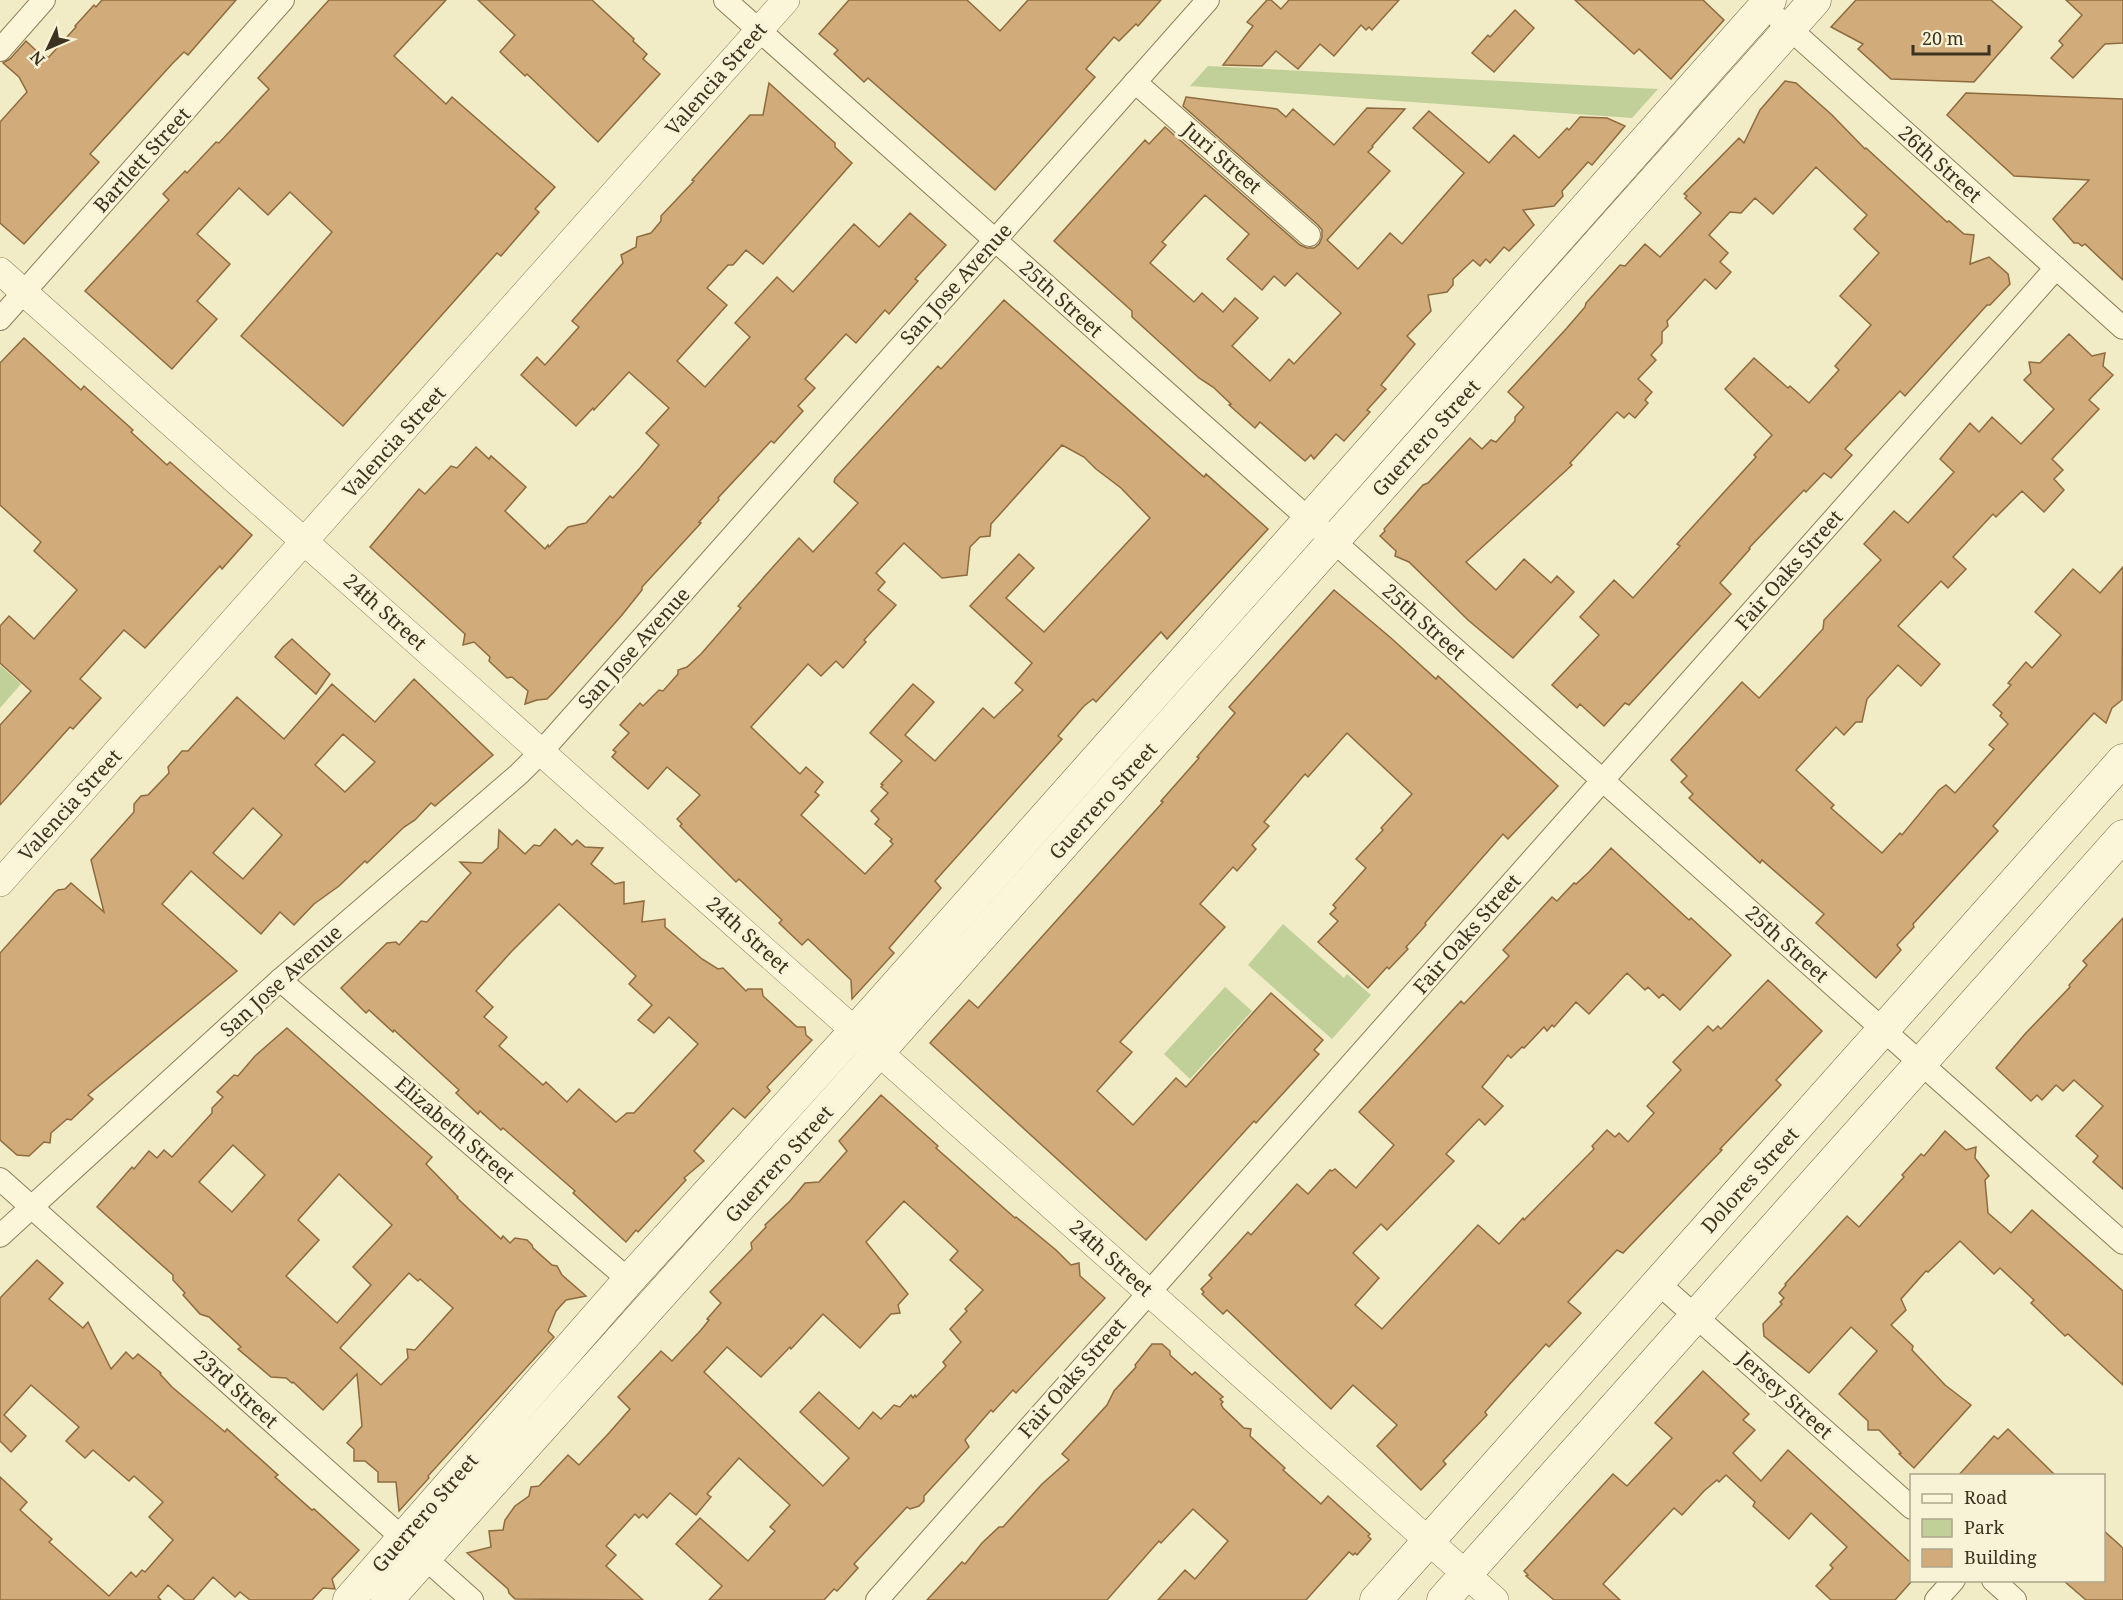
<svg xmlns="http://www.w3.org/2000/svg" width="2123" height="1600" font-family="'Noto Serif',serif">
	<rect width="100%" height="100%" fill="#f1ebc6"/>
	<!-- green -->
	<g fill="#c1d099">
		<polygon points="1208,66 1658,89 1632,118 1190,86"/>
		<polygon points="0,665 21,684 0,708"/>
		<polygon points="1283,924 1344,978 1347,974 1371,995 1332,1039 1248,965"/>
		<polygon points="1225,987 1252,1011 1190,1079 1164,1054"/>
	</g>
	<!-- building -->
	<g fill="#d1ac7a" stroke="#8e6b3f" stroke-width="1.5" fill-rule="evenodd">
		<polygon points="102,0 236,0 188,55 184,52 172,64 90,154 99,162 24,244 0,223 0,122 27,92 19,77 3,63 10,59 26,41 44,58 46,56 48,58 76,27 75,26 94,5 96,7"/>
		<polygon points="329,0 446,0 394,56 446,104 452,97 555,187 535,209 539,212 501,256 497,253 343,426 241,336 332,232 290,192 268,215 239,188 197,234 230,264 197,301 217,319 172,369 85,291 169,200 163,194 185,171 187,173 216,142 219,143 269,89 258,78"/>
		<polygon points="478,0 592,0 634,39 633,41 647,54 643,59 660,74 598,142 527,74 525,76 500,52 515,35"/>
		<polygon points="849,0 967,0 1000,31 1028,0 1161,0 1138,26 1136,24 1119,41 1114,37 1086,69 1095,77 995,190 868,78 864,82 834,54 838,50 819,34"/>
		<polygon points="1267,0 1271,0 1281,9 1289,0 1399,0 1372,30 1369,27 1366,30 1361,25 1334,56 1320,44 1298,69 1276,51 1262,66 1223,65 1253,26 1247,22"/>
		<polygon points="1575,0 1703,0 1724,20 1671,79 1639,49 1634,54"/>
		<polygon points="1856,0 1991,0 2022,27 1974,82 1891,79 1858,49 1863,44 1831,27"/>
		<polygon points="2066,0 2123,0 2123,43 2105,44 2073,78 2051,58 2063,45 2059,41 2082,15"/>
		<polygon points="1515,10 1534,28 1494,72 1472,53 1488,35 1490,37"/>
		<polygon points="1785,81 1796,83 1832,115 1865,149 1866,148 1947,222 1949,221 1964,234 1974,235 1970,264 1989,257 2008,274 2010,284 1990,305 1987,305 1905,396 1900,391 1845,449 1852,455 1831,478 1824,473 1806,492 1804,490 1749,548 1750,549 1720,583 1731,594 1629,705 1625,703 1604,726 1580,704 1577,708 1552,685 1599,635 1580,617 1614,580 1633,598 1680,546 1677,544 1756,457 1754,455 1772,435 1725,389 1754,358 1788,388 1790,386 1809,403 1839,370 1835,366 1871,325 1840,296 1879,253 1854,229 1867,215 1816,167 1773,214 1755,198 1741,213 1730,212 1709,235 1728,253 1720,262 1731,272 1716,289 1705,279 1667,321 1668,326 1662,332 1662,343 1651,355 1656,360 1638,379 1652,392 1645,400 1648,403 1635,418 1629,413 1624,418 1617,412 1570,463 1572,465 1466,562 1496,590 1524,559 1551,583 1557,576 1574,592 1513,658 1468,620 1409,562 1395,556 1396,551 1380,536 1385,531 1384,529 1423,485 1428,483 1470,438 1482,449 1491,440 1496,442 1515,421 1515,417 1524,407 1508,392 1566,329 1585,307 1586,303 1620,265 1625,266 1645,244 1660,257 1701,213 1685,198 1687,196 1684,194 1739,138 1744,143 1760,110"/>
		<polygon points="769,83 835,143 835,147 852,163 763,264 746,250 733,265 728,265 707,288 727,305 677,361 705,387 750,337 735,323 777,277 793,292 854,224 879,247 910,213 946,245 915,279 918,281 889,314 885,310 856,343 846,334 805,379 815,388 798,406 803,411 774,443 771,441 718,498 719,500 699,522 701,523 642,587 642,590 622,615 554,692 547,699 537,700 525,704 528,691 512,677 507,678 489,661 490,657 474,642 463,645 465,634 370,547 419,489 425,494 451,466 457,468 476,447 489,459 491,456 526,487 505,511 545,549 548,545 549,547 568,527 586,523 610,496 613,498 640,468 659,445 646,433 669,408 629,372 594,410 593,408 576,426 521,375 537,357 545,365 579,327 572,321 623,263 621,255 636,247 637,237 651,233 661,221 661,216 694,181 692,180 750,115 763,115"/>
		<polygon points="1966,93 2123,99 2123,280 2085,244 2082,246 2078,243 2074,243 2053,219 2089,180 2014,176 1947,115"/>
		<path d="M1186 97 1277 109 1286 117 1293 109 1334 145 1367 108 1405 109 1372 146 1373 147 1368 152 1390 171 1327 240 1358 269 1390 233 1402 244 1464 173 1413 128 1429 111 1489 163 1514 135 1539 158 1567 128 1569 130 1580 117 1607 118 1625 126 1592 165 1588 162 1562 191 1563 196 1554 206 1523 210 1534 225 1509 251 1504 247 1490 263 1486 259 1480 266 1473 260 1453 279V285L1447 292 1428 295 1431 311 1407 336 1415 344 1381 385 1386 389 1367 410 1370 412 1344 441 1336 434 1314 459 1311 455 1305 461 1260 422 1255 428 1229 405 1231 404 1213 387 1199 378 1132 317V311L1054 241 1145 140 1149 144 1165 127 1300 245 1307 248H1314L1319 244 1322 237V230L1318 225 1183 106ZM1205 195 1249 234 1227 259 1262 290 1274 276 1285 286 1297 273 1341 313 1294 364 1289 359 1270 381 1232 346 1258 318 1235 298 1223 312 1202 293 1194 302 1150 263 1166 245 1162 242Z"/>
		<path d="M1004 300 1204 477 1206 474 1268 529 1167 639 1161 632 1096 702 1093 699 1084 706 1058 736 1062 739 935 881 941 888 889 948 894 953 852 999 851 980 808 939 802 945 779 923 782 920 739 879 736 882 680 826 682 824 677 819 700 795 667 767 648 789 612 757 616 752 613 750 629 733 620 725 640 703 643 706 659 690 663 691 678 674V670L687 667 701 654 741 608 738 606 799 538 813 552 858 503 834 482 835 478 938 366 941 369ZM1062 445 1084 457 1096 469 1121 488 1150 518 1044 632 1006 598 1034 568 1019 554 970 606 1032 663 1015 683 1023 690 994 718 983 708 935 761 905 735 934 702 913 684 870 733 902 761 881 784 883 785 881 787 888 793 871 811 879 819 875 824 892 839 890 841 893 844 865 874 801 815 819 795 815 792 823 782 806 767 800 774 751 727 808 664 821 676 836 661 843 668 866 642 864 640 896 605 878 590 885 582 876 573 904 543 942 578 967 575 970 547 980 537 990 536 991 524Z"/>
		<polygon points="2069,334 2092,356 2105,353 2103,366 2113,375 2089,400 2099,409 2052,459 2063,470 2054,479 2064,490 2044,512 2022,491 1996,517 1993,514 1953,557 1966,569 1948,588 1941,581 1898,626 1940,664 1921,686 1898,665 1867,699 1862,722 1856,722 1844,735 1836,727 1796,770 1834,805 1831,808 1882,853 1900,833 1902,835 1939,790 1946,785 1955,793 1994,749 1989,745 2008,724 2000,716 2002,713 1993,705 2011,685 2008,683 2026,662 2032,668 2061,635 2035,612 2073,569 2100,593 2123,567 2122,700 2112,708 2106,723 2094,713 2039,774 1993,826 1998,831 1913,924 1914,927 1897,945 1901,950 1876,978 1816,923 1824,914 1762,860 1760,863 1689,798 1693,794 1681,782 1687,776 1671,760 1742,682 1759,698 1761,696 1823,629 1824,620 1881,560 1864,544 1894,511 1908,523 1954,472 1940,459 1970,423 1979,432 1992,417 2021,444 2054,409 2024,380 2031,373 2029,362 2040,363"/>
		<polygon points="24,338 81,390 84,386 133,430 131,432 167,465 170,462 252,535 222,569 220,566 207,580 145,648 124,630 80,679 101,698 73,729 70,727 0,805 0,725 31,691 0,663 0,626 9,616 34,639 77,590 34,551 41,542 0,505 0,363"/>
		<polygon points="1334,590 1391,638 1436,679 1438,676 1558,786 1508,839 1503,834 1425,923 1426,925 1406,947 1408,949 1389,969 1387,967 1368,988 1318,942 1338,921 1330,914 1336,908 1333,905 1366,868 1356,859 1383,830 1381,828 1412,794 1347,733 1308,777 1305,774 1264,822 1269,826 1252,845 1256,849 1237,871 1233,867 1200,904 1225,927 1120,1042 1132,1052 1097,1091 1133,1125 1176,1078 1186,1087 1271,993 1323,1040 1314,1050 1319,1054 1256,1123 1254,1121 1146,1240 930,1043 969,1000 978,1008 1163,802 1161,801 1199,758 1197,757 1235,713 1229,707"/>
		<polygon points="292,639 330,674 316,694 275,657 283,647"/>
		<path d="M414 679 493 755 435 806 431 803 415 820 404 827 367 863 365 861 339 886 314 904 294 925 280 912 261 934 191 871 162 904 237 971 88 1095 93 1099 71 1120 67 1119 51 1133 50 1143 44 1142 29 1156 17 1155 0 1140V953L55 892 58 890 65 889 71 883 104 912 91 860 134 812V804L141 796 148 795 169 773 168 767 182 751H188L237 697 284 739 332 684 375 722ZM343 734 375 762 345 792 315 765ZM253 808 282 835 243 879 213 853Z"/>
		<path d="M555 829 572 845 577 840 585 847 603 848 591 864 615 884 624 882V904L644 901 642 922 665 919V927L702 959 718 969 723 968 746 991 748 989H762L763 996 797 1027H805L806 1035 812 1040 767 1087 770 1091 745 1118 733 1108 694 1151 704 1161 684 1178 686 1180 638 1232 636 1230 626 1242 573 1193 575 1191 503 1128 501 1130 480 1111 478 1114 456 1093 459 1090 394 1030 393 1032 369 1010 366 1013 341 988 387 943 396 942 399 945 421 921 427 922 471 873 460 862 482 863 498 848 499 830 525 854 534 845 540 846ZM559 904 636 976 629 984 652 1005 638 1020 654 1033 669 1017 698 1044 634 1113H627L616 1122 579 1089 567 1102 546 1082 543 1085 499 1046 507 1037 484 1017 493 1007 476 991 512 951Z"/>
		<polygon points="1611,848 1689,920 1691,918 1731,955 1680,1010 1663,994 1659,998 1648,987 1645,990 1627,973 1589,1014 1576,1002 1554,1027 1552,1025 1547,1031 1544,1027 1524,1048 1522,1047 1511,1058 1508,1055 1482,1087 1503,1106 1485,1125 1479,1119 1446,1154 1454,1161 1387,1230 1381,1224 1353,1253 1379,1278 1355,1305 1382,1329 1478,1225 1499,1244 1523,1218 1524,1220 1594,1149 1592,1146 1607,1130 1615,1137 1619,1133 1628,1142 1654,1113 1647,1106 1681,1070 1673,1062 1708,1026 1713,1031 1718,1026 1721,1029 1768,980 1822,1031 1776,1080 1781,1085 1720,1149 1722,1150 1623,1253 1617,1250 1568,1302 1581,1313 1549,1347 1546,1344 1508,1386 1485,1412 1487,1415 1443,1461 1446,1464 1421,1490 1377,1446 1397,1425 1353,1385 1331,1409 1227,1310 1223,1314 1202,1294 1204,1292 1201,1289 1212,1278 1209,1275 1248,1232 1251,1235 1297,1184 1308,1194 1330,1170 1332,1171 1335,1169 1356,1188 1394,1145 1359,1112 1461,1001 1464,1004 1509,956 1503,950 1552,897 1557,901 1574,883 1576,884 1589,872"/>
		<polygon points="2123,918 2123,1189 2093,1162 2098,1156 2076,1136 2103,1106 2074,1080 2063,1091 2056,1085 2042,1100 2037,1095 2031,1101 1996,1068 2025,1034 2070,987 2069,985 2087,965 2083,961"/>
		<path d="M287 1028 432 1157 426 1164 458 1197 457 1198 501 1239 503 1236 510 1243 515 1238 527 1240 532 1245 533 1248 552 1265 557 1266 562 1275 586 1296 566 1300 556 1311 548 1331 554 1337 428 1476 429 1478 399 1511 396 1482H378V1472L365 1461H354V1449L347 1443 362 1426 357 1374 323 1410 293 1382 292 1383 286 1378 271 1377 238 1349 241 1347 209 1317 200 1314 183 1295 185 1293 173 1280V1275L97 1207 132 1167 134 1169 149 1151 157 1158 164 1150 172 1157 212 1113V1108L223 1097 217 1092 234 1075 238 1076 255 1056ZM233 1145 265 1175 232 1212 199 1182ZM339 1174 392 1225 353 1267 371 1285 337 1323 286 1276 319 1240 298 1220ZM409 1273 418 1281 420 1279 453 1308 415 1350 407 1349 408 1358 381 1385 340 1348Z"/>
		<path d="M881 1095 938 1146 936 1148 1015 1218 1016 1217 1056 1250 1071 1265 1079 1263 1080 1276 1105 1298 1016 1393 1013 1390 993 1412 991 1410 965 1440 969 1447 924 1496V1501L919 1506 910 1509 907 1507 854 1564 858 1568 840 1588 837 1591 834 1589 824 1600H709L722 1586 676 1544 700 1518 748 1561 775 1531 770 1527 790 1505 739 1458 707 1494 711 1497 696 1515 670 1493 647 1518 643 1514 639 1518 635 1514 606 1546 616 1555 606 1566 643 1600 515 1599 509 1593 508 1589 467 1553 491 1547 489 1531 503 1530 505 1520 515 1506 529 1496 531 1487 539 1486 568 1455 579 1465 609 1433 630 1409 618 1397 661 1351 672 1361 701 1330 709 1320 707 1319 721 1303 710 1292 752 1249 751 1243 766 1227 765 1225 790 1201 805 1183 819 1182 847 1151 839 1141ZM904 1201 958 1251 950 1260 983 1290 965 1309 967 1311 950 1329 961 1342 943 1362 946 1366 916 1397 915 1395 913 1398 911 1395 900 1407 894 1405 881 1419 873 1412 859 1429 819 1392 800 1412 849 1458 823 1486 704 1372 727 1347 761 1377 790 1347 791 1349 823 1314 860 1348 891 1314 900 1313 898 1305 908 1294 866 1242Z"/>
		<polygon points="1945,1131 1966,1150 1976,1147 1975,1158 1989,1176 1985,1180 1988,1213 2011,1233 2032,1210 2123,1291 2123,1385 2068,1334 2065,1336 2031,1303 2034,1300 2000,1268 1994,1274 1960,1241 1928,1272 1926,1271 1901,1299 1906,1310 1891,1325 1913,1346 1912,1350 1945,1385 1971,1405 1914,1468 1899,1454 1901,1453 1879,1430 1868,1430 1868,1421 1839,1394 1877,1351 1851,1327 1809,1373 1764,1336 1763,1324 1782,1304 1780,1302 1784,1298 1779,1293 1786,1285 1785,1284 1847,1216 1859,1227 1904,1177 1902,1175 1921,1154 1924,1156"/>
		<polygon points="37,1260 63,1283 49,1299 83,1328 88,1322 111,1369 126,1352 133,1359 138,1354 161,1373 160,1374 172,1387 225,1432 227,1429 278,1475 275,1477 312,1510 314,1509 359,1550 332,1579 335,1589 323,1588 312,1600 250,1600 240,1592 235,1597 213,1577 193,1600 185,1600 168,1585 158,1597 161,1600 0,1600 0,1477 27,1502 20,1510 52,1539 49,1542 109,1596 131,1572 136,1577 142,1570 145,1572 173,1540 149,1517 163,1502 134,1476 129,1481 93,1450 85,1458 66,1441 79,1427 31,1385 4,1415 26,1436 11,1452 0,1441 0,1298"/>
		<polygon points="1152,1344 1162,1344 1170,1351 1170,1355 1192,1375 1195,1372 1223,1397 1220,1399 1223,1402 1221,1404 1223,1408 1244,1428 1251,1429 1250,1436 1285,1468 1283,1470 1321,1504 1328,1496 1370,1534 1368,1536 1371,1539 1357,1555 1355,1553 1353,1555 1349,1552 1306,1600 1158,1600 1185,1570 1195,1579 1228,1541 1193,1509 1161,1543 1159,1541 1107,1600 927,1600 962,1562 965,1564 982,1543 999,1527 1003,1527 1042,1484 1069,1460 1062,1454 1107,1405 1114,1391 1136,1367 1135,1365"/>
		<polygon points="1703,1371 1749,1414 1743,1420 1755,1430 1733,1453 1761,1481 1788,1450 1911,1563 1911,1582 1895,1600 1831,1600 1816,1586 1833,1568 1830,1565 1847,1547 1811,1513 1789,1539 1753,1506 1755,1502 1726,1475 1719,1482 1717,1480 1704,1491 1682,1515 1674,1508 1603,1584 1620,1600 1554,1600 1526,1576 1528,1575 1524,1571 1613,1474 1627,1486 1672,1438 1655,1423"/>
		<polygon points="2008,1429 2056,1476 1958,1476 1994,1436 1998,1439"/>
		<polygon points="2103,1530 2123,1548 2123,1600 2086,1600 2064,1581 2103,1581"/>
	</g>
	<g fill="none" stroke-linecap="round" stroke-linejoin="round">
		<!-- minor casing -->
		<g stroke="#8e7e5a" stroke-width="24">
			<g id="minor">
				<polyline points="725,0 2123,1243"/>
				<polyline points="1779,19 2123,328"/>
				<polyline points="0,50 44,0"/>
				<polyline points="1135,82 1309,235"/>
				<polyline points="0,319 283,0"/>
				<polyline points="280,980 629,1280"/>
				<polyline points="0,1179 472,1600"/>
				<polyline points="0,1236 280,980 519,774 542,751 1208,0"/>
				<polyline points="1658,1283 1912,1508"/>
				<polyline points="1993,1580 2015,1600"/>
				<polyline points="877,1600 2056,268"/>
				<polyline points="1936,1600 1954,1580"/>
			</g>
		</g>
		<!-- tertiary casing -->
		<g stroke="#8e7e5a" stroke-width="28">
			<g id="tertiary">
				<polyline points="0,271 1495,1600"/>
				<polyline points="0,883 786,0"/>
			</g>
		</g>
		<!-- secondary casing -->
		<g stroke="#705f3d" stroke-width="33">
			<g id="secondary">
				<polyline points="349,1600 629,1280 874,1010 1770,0"/>
				<polyline points="387,1600 858,1075 1815,0"/>
				<polyline points="1376,1600 2123,760"/>
				<polyline points="1443,1600 2123,836"/>
			</g>
		</g>
		<!-- minor -->
		<use href="#minor" stroke="#fbf6da" stroke-width="22"/>
		<!-- tertiary -->
		<use href="#tertiary" stroke="#fbf6da" stroke-width="27"/>
		<!-- secondary -->
		<use href="#secondary" stroke="#fbf6da" stroke-width="32"/>
	</g>
	<g text-anchor="middle" stroke-width="6" stroke-linejoin="round" paint-order="stroke">
		<!-- street labels -->
		<g font-size="20" fill="#3d321f" stroke="#f8f3d6">
			<text transform="translate(716 79) rotate(-49)" y="7">Valencia Street</text>
			<text transform="translate(1222 158) rotate(41)" y="7">Juri Street</text>
			<text transform="translate(142 160) rotate(-48)" y="7">Bartlett Street</text>
			<text transform="translate(1940 164) rotate(42)" y="7">26th Street</text>
			<text transform="translate(956 284) rotate(-48)" y="7">San Jose Avenue</text>
			<text transform="translate(1061 299) rotate(42)" y="7">25th Street</text>
			<text transform="translate(1426 438) rotate(-48)" y="7">Guerrero Street</text>
			<text transform="translate(394 442) rotate(-48)" y="7">Valencia Street</text>
			<text transform="translate(1789 570) rotate(-49)" y="7">Fair Oaks Street</text>
			<text transform="translate(385 612) rotate(42)" y="7">24th Street</text>
			<text transform="translate(1424 622) rotate(42)" y="7">25th Street</text>
			<text transform="translate(634 648) rotate(-48)" y="7">San Jose Avenue</text>
			<text transform="translate(1103 801) rotate(-48)" y="7">Guerrero Street</text>
			<text transform="translate(70 805) rotate(-48)" y="7">Valencia Street</text>
			<text transform="translate(1467 934) rotate(-49)" y="7">Fair Oaks Street</text>
			<text transform="translate(748 935) rotate(42)" y="7">24th Street</text>
			<text transform="translate(1787 944) rotate(42)" y="7">25th Street</text>
			<text transform="translate(281 981) rotate(-42)" y="7">San Jose Avenue</text>
			<text transform="translate(455 1130) rotate(41)" y="7">Elizabeth Street</text>
			<text transform="translate(779 1164) rotate(-48)" y="7">Guerrero Street</text>
			<text transform="translate(1750 1180) rotate(-48)" y="7">Dolores Street</text>
			<text transform="translate(1111 1258) rotate(42)" y="7">24th Street</text>
			<text transform="translate(1072 1378) rotate(-49)" y="7">Fair Oaks Street</text>
			<text transform="translate(236 1389) rotate(42)" y="7">23rd Street</text>
			<text transform="translate(1785 1395) rotate(42)" y="7">Jersey Street</text>
			<text transform="translate(425 1513) rotate(-49)" y="7">Guerrero Street</text>
		</g>
	</g>
	<!-- legend -->
	<rect x="1910" y="1474" width="195" height="108" fill="#f8f3d6" stroke="#ada68d" stroke-width="1.5"/>
	<rect x="1922" y="1494" width="30" height="9" fill="#fbf6da" stroke="#ada68d" stroke-width="1.5"/>
	<text x="1964" y="1504" font-size="18" fill="#3d321f">Road</text>
	<rect x="1922" y="1519" width="30" height="18" fill="#c1d099" stroke="#ada68d" stroke-width="1.5"/>
	<text x="1964" y="1534" font-size="18" fill="#3d321f">Park</text>
	<rect x="1922" y="1549" width="30" height="18" fill="#d1ac7a" stroke="#ada68d" stroke-width="1.5"/>
	<text x="1964" y="1564" font-size="18" fill="#3d321f">Building</text>
	<!-- north arrow -->
	<g transform="translate(48 48) rotate(226)" stroke="#f8f3d6" stroke-width="4.5" paint-order="stroke">
	<path d="M0-4.5L10 22L0 15L-10 22Z" fill="#3d321f"/>
	<text y="-9" font-size="16" font-weight="bold" text-anchor="middle" fill="#3d321f">N</text>
	</g>
	<!-- scale -->
	<path d="M1913 45v9h76v-9" fill="none" stroke="#3d321f" stroke-width="3"/>
	<text x="1922" y="45" font-size="18" fill="#3d321f" stroke="#f8f3d6" stroke-width="4.5" paint-order="stroke">20 m</text>
</svg>
